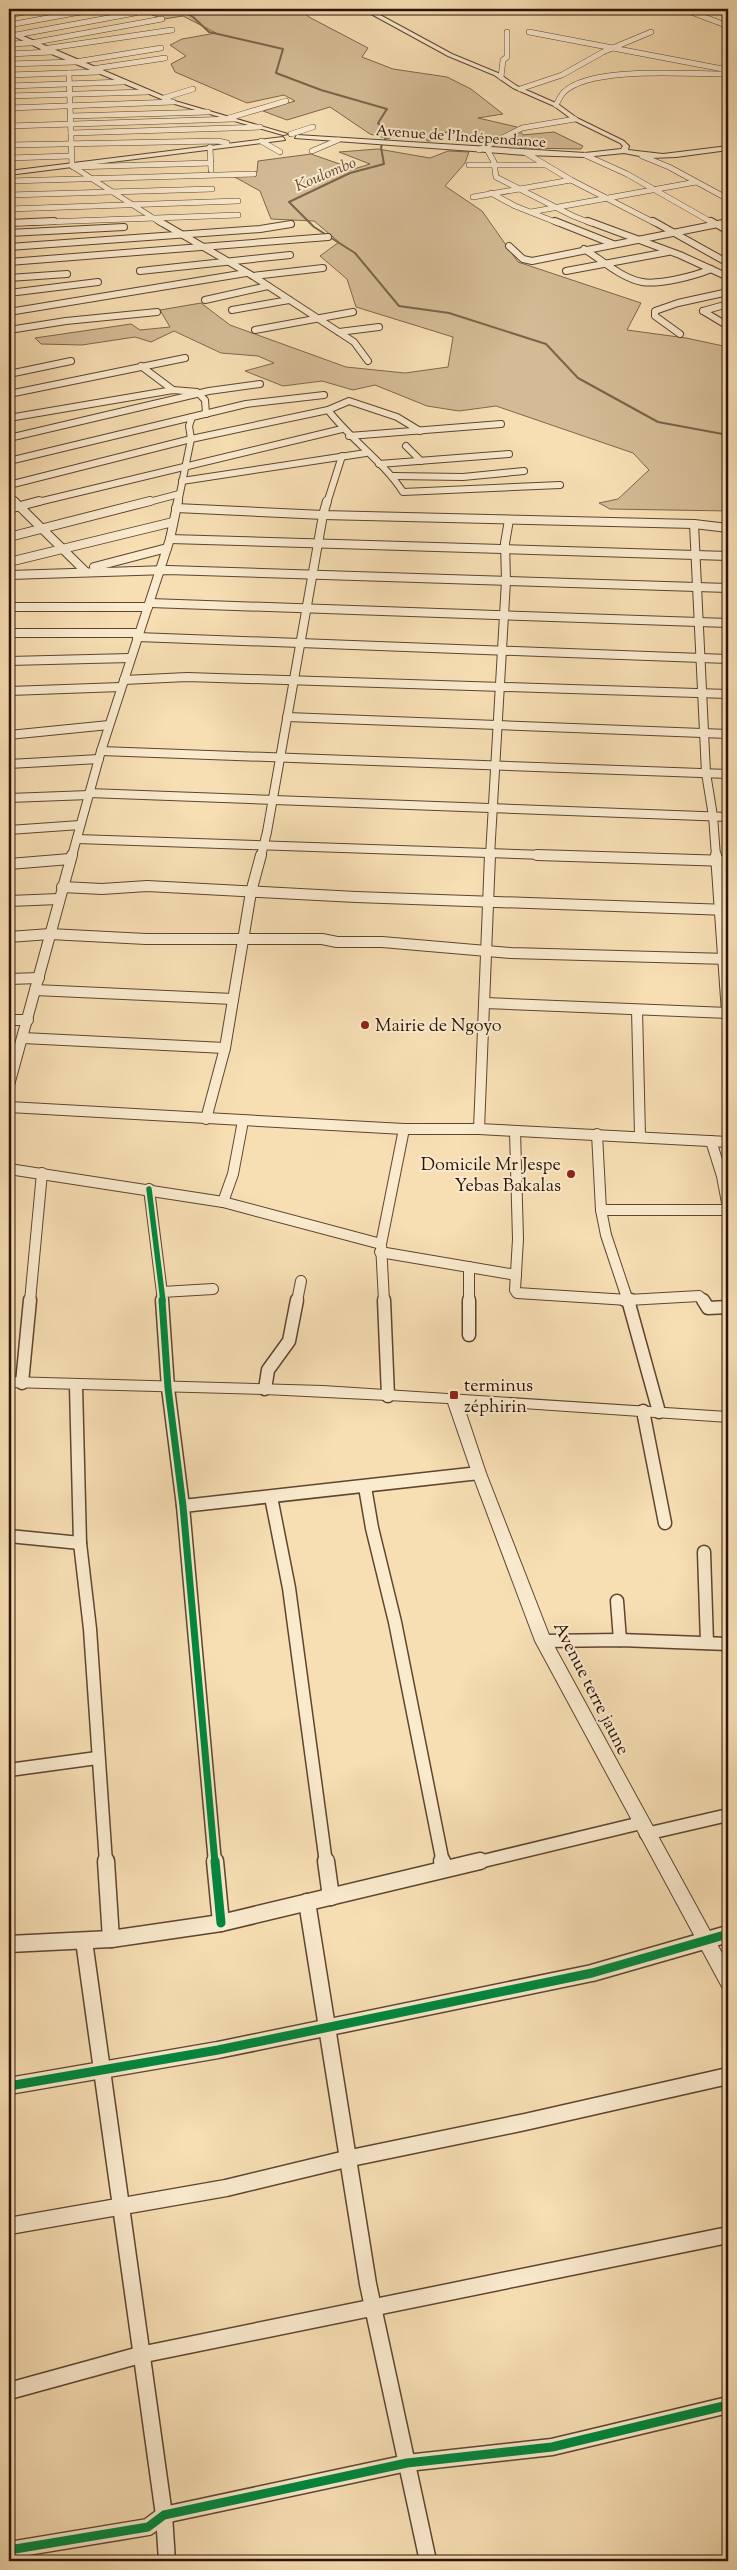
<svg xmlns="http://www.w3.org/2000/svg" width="737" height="2570" font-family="'Sorts Mill Goudy',serif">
	<rect width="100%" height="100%" fill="#f7deb3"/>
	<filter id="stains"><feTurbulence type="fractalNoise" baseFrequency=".004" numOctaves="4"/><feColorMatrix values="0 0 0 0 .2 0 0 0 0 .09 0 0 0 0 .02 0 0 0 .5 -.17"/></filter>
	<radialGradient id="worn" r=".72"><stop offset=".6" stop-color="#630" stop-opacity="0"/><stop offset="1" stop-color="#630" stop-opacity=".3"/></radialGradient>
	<!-- green -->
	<g fill="#d4bb95" stroke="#7f664d">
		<polygon points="134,9 300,9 309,17 368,48 362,57 393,69 447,77 471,89 503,114 478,118 517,127 523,135 554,132 583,146 581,149 527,148 465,139 464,134 446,132 440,140 427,141 420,131 401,131 389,139 370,134 330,107 287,120 263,111 295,101 284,95 247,103 175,72 171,64 186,56 170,45 182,39 216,33 183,16 164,19"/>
		<polygon points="378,149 430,158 448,151 469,152 465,163 445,186 482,211 518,262 641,303 627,330 686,338 728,347 728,511 610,509 599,503 618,499 649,470 633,453 496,406 459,411 427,406 375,385 353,390 322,381 283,386 245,371 274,363 258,356 221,353 174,331 151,342 135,337 82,345 41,344 35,338 131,324 140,330 170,327 160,310 201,303 230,325 346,367 405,373 448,367 453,337 356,307 347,279 320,256 339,242 314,221 271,219 260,191 231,175 257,172 258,161 311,154 354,169 370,164 339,152"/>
	</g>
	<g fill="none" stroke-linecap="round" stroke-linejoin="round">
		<!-- stream -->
		<polyline stroke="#7b634a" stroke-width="2" points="179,9 193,17 209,32 283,49 276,73 321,90 387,109 378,123 388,134 381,147 384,164 350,173 289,202 314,227 355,253 399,306 449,313 546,344 578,378 658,422 728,435"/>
		<!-- minor-far5 casing -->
		<g stroke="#5d4530" stroke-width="6">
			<g id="minor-far5">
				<polyline points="683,9 728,26"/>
				<polyline points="9,15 39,9"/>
				<polyline points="9,25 97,9"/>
				<polyline points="529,32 728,70"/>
				<polyline points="16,35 135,13"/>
				<polyline points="9,44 31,43 162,19"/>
				<polyline points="43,49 172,30"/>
				<polyline points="9,54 51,52"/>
				<polyline points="9,64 75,62 161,48"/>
				<polyline points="92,69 165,58"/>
				<polyline points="69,73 72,166 161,223"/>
				<polyline points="9,75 98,72"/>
				<polyline points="501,77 503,60 507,57 507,32"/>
				<polyline points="9,86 123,82"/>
				<polyline points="520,89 562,75 603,52 651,32"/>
				<polyline points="9,96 147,92"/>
				<polyline points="164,98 193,89"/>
				<path d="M556 105C558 101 561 95 564 92 590 66 687 74 723 74"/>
				<polyline points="9,108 173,102"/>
				<polyline points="71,116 208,112"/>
				<polyline points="229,118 286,101"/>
				<polyline points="9,126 234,119"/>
				<polyline points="71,133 260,127"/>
				<polyline points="291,134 313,127"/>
				<polyline points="261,141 280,152"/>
				<polyline points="9,145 218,141 227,143"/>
				<polyline points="210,147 211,170"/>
				<polyline points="479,150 522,128 575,119"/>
				<polyline points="312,151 338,140"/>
				<polyline points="488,151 494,162 496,177 573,216 591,223"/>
				<polyline points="526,153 571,180 655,223"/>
				<polyline points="585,155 627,174 713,223"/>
				<polyline points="642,156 669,167 728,199"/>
				<polyline points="9,158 70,156"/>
				<polyline points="469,165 544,165"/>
				<polyline points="73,167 211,163"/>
				<polyline points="9,181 254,174"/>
				<polyline points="491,193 515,206 558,223"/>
				<polyline points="9,195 212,189"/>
				<polyline points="473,197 571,180"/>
				<polyline points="9,209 238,201"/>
				<polyline points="531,212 696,182"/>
				<polyline points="18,223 238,215"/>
				<polyline points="725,223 728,222"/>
			</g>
		</g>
		<!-- minor-far4 casing -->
		<g stroke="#5d4530" stroke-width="8">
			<g id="minor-far4">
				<polyline points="159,221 253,276 354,342 368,361"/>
				<polyline points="555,221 613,244"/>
				<polyline points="588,221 680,255 728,277"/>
				<polyline points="653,221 728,263"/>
				<polyline points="711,221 728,231"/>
				<polyline points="9,223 54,221"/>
				<polyline points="9,233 124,227"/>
				<polyline points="509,246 523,259 532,261 728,222"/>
				<polyline points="9,247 260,229 291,224"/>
				<path d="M584 249C602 260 621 278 642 282 659 285 695 276 711 269"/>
				<polyline points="9,262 328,237"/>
				<polyline points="140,271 290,255"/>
				<polyline points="566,271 668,252"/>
				<polyline points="253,276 323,268"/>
				<polyline points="9,278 67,274"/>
				<polyline points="9,293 98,282"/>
				<polyline points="205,300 268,286"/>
				<polyline points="232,310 289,300"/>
				<polyline points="703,311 728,326"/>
				<polyline points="703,311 728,304"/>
				<polyline points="9,312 246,273"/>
				<polyline points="9,330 66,321 157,312"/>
				<polyline points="255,330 353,312"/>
				<polyline points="339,332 379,327"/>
				<polyline points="680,334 655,316 655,311 678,303 728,292"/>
				<polyline points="141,366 173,390"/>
				<polyline points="9,374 71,361"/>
				<polyline points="9,394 185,358"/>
				<polyline points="9,418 173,390 197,392 205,400 206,414"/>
				<path d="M420 431 397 417 349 401 328 410C351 440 383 461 403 492L560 485"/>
				<polyline points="349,436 501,424"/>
				<polyline points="9,438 209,391 260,384"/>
				<polyline points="406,446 421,461"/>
				<polyline points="9,461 246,404 324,395"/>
				<polyline points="379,464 509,454"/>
				<polyline points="393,476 463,477 524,471"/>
				<polyline points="182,481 366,453"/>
				<polyline points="9,485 191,439 328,410"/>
				<polyline points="9,497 15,503"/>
				<polyline points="34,503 342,429"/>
				<polyline points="145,503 179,494"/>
				<polyline points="178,503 191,439 189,426 192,417"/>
				<polyline points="327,503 342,456"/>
			</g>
		</g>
		<!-- minor-far3 casing -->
		<g stroke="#5d4530" stroke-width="10">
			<g id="minor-far3">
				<polyline points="14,501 86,572"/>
				<polyline points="176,508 323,515 694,524 728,528"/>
				<polyline points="9,509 39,501"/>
				<polyline points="694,524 706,773 713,816 716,856"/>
				<polyline points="9,537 150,501"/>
				<polyline points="170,539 728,556"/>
				<polyline points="9,562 173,522"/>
				<polyline points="94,567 167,548"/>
				<polyline points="9,575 168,570 728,588"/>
				<polyline points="150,603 728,623"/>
				<polyline points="9,607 148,607"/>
				<polyline points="9,633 139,633"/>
				<polyline points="137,637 728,659"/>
				<polyline points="9,661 130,658"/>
				<polyline points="124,680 187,677 728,694"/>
				<polyline points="9,691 121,687"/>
				<polyline points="287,717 728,734"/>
				<polyline points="9,735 109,725"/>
				<polyline points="101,751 728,774"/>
				<polyline points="9,764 99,759"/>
				<polyline points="89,793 728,817"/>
				<polyline points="9,798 89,795"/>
				<polyline points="9,830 80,825"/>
				<polyline points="77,839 574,856"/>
				<polyline points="72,856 101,751 170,539 178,501"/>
				<polyline points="261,856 267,832 323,515 327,501"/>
				<polyline points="490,856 506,581 505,543 509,520"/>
			</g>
		</g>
		<!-- minor-far2 casing -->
		<g stroke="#5d4530" stroke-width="12">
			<g id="minor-far2">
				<polyline points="537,855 728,861"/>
				<polyline points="716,855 727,1013"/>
				<polyline points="9,864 70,859"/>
				<polyline points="62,887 102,889 147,886 356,897 728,910"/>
				<polyline points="9,901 59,899"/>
				<polyline points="9,937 50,934 146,939 322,939 337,942 382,942 511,953 728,959"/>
				<polyline points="9,979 39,978"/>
				<polyline points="35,990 233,999"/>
				<polyline points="485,1003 728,1013"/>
				<polyline points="637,1010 640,1136"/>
				<polyline points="9,1020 28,1020"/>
				<polyline points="23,1038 225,1048"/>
				<polyline points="9,1085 72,855"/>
				<polyline points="9,1107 404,1129 479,1129 728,1142"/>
				<polyline points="206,1119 225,1048 251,892 261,855"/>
				<polyline points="479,1129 490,855"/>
				<polyline points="515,1131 518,1239 515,1290 517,1293 628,1300 699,1296 704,1301"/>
				<polyline points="597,1134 601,1210 606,1235 628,1301"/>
				<polyline points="711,1141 722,1176 728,1208"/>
				<polyline points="9,1169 223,1202 381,1244 384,1301"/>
				<polyline points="149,1189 163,1301"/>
				<polyline points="223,1202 233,1174 243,1121"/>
				<polyline points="601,1210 728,1210"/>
				<polyline points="381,1244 404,1129"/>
				<polyline points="380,1252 516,1275"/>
				<polyline points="469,1267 469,1301"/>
				<polyline points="162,1292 213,1289"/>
				<polyline points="30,1301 42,1173"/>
				<polyline points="297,1301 301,1281"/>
			</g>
		</g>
		<!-- minor-far1 casing -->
		<g stroke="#5d4530" stroke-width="15">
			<g id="minor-far1">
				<polyline points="162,1300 168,1388 183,1506 215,1863"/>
				<polyline points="384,1300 388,1396"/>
				<polyline points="469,1300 469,1335"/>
				<polyline points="625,1300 631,1300"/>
				<polyline points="628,1300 659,1412"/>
				<polyline points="703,1300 708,1308 728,1307"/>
				<polyline points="22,1383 30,1300"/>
				<polyline points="76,1386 80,1543 90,1629 106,1863"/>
				<polyline points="265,1389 268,1370 289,1341 297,1300"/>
				<polyline points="643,1411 665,1523"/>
				<polyline points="365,1487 372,1528 395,1622 443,1863"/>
				<polyline points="271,1497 289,1588 326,1863"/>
				<polyline points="183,1506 479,1473"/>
				<polyline points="9,1536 80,1543"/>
				<polyline points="704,1552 707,1643"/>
				<polyline points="617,1601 620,1640"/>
				<polyline points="543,1641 620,1640 728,1644"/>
				<polyline points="9,1770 97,1758"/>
				<polyline points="646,1834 728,1815"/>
				<polyline points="475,1863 641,1823"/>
			</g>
		</g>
		<!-- minor casing -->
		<g stroke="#5d4530" stroke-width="19">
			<g id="minor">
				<polyline points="106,1861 111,1939"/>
				<polyline points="215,1861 221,1923"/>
				<polyline points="326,1861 331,1897"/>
				<polyline points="442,1861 444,1869"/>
				<polyline points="307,1902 368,2284 428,2561"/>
				<polyline points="84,1941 164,2515 167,2561"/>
				<polyline points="9,1944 111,1939 221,1923 480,1861"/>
				<polyline points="9,2086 218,2050 592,1973 728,1934"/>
				<polyline points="9,2226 226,2188 346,2159 525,2122 728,2076"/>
				<polyline points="9,2391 140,2355 728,2235"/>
				<polyline points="9,2550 148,2527 164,2515 407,2463 552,2447 728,2405"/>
			</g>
		</g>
		<!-- tertiary casing -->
		<g stroke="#5d4530" stroke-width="2">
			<g id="tertiary">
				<polygon points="362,9 369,9 452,54 498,73 517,86 558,104 577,118 624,141 629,146 628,150 663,154 728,146 728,150 676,157 650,158 624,153 585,157 526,155 295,138 297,135 585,153 621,149 623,146 620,143 573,120 554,106 513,88 494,75 448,56"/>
				<polygon points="9,30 175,101 288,134 283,135 171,103 49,53 9,34"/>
				<polygon points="283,137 285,140 9,175 9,171"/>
				<polygon points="9,1377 323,1386 728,1412 728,1422 463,1404 486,1473 551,1640 728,1964 728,1989 722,1987 535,1641 472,1473 448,1403 265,1394 9,1387"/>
			</g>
		</g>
		<!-- minor-far5 -->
		<use href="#minor-far5" stroke="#faeace" stroke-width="5"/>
		<!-- minor-far4 -->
		<use href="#minor-far4" stroke="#faeace" stroke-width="6"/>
		<!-- minor-far3 -->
		<use href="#minor-far3" stroke="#faeace" stroke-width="8"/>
		<!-- minor-far2 -->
		<use href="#minor-far2" stroke="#faeace" stroke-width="10"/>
		<!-- minor-far1 -->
		<use href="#minor-far1" stroke="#faeace" stroke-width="12"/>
		<!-- minor -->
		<use href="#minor" stroke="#faeace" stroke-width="16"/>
		<!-- tertiary -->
		<use href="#tertiary" fill="#faeace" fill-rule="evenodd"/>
		<!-- cycleway-far2 casing -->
		<g stroke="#faeace" stroke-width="8">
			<polyline id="cycleway-far2" points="149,1189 163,1301"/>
		</g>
		<!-- cycleway-far1 casing -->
		<g stroke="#faeace" stroke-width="10">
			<polyline id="cycleway-far1" points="162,1300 168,1388 183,1506 215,1863"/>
		</g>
		<!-- cycleway casing -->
		<g stroke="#faeace" stroke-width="12">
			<g id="cycleway">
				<polyline points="215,1861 221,1923"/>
				<polyline points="9,2086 218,2050 592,1973 728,1934"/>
				<polyline points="9,2550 148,2527 164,2515 407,2463 552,2447 728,2405"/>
			</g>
		</g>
		<!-- cycleway-far2 -->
		<use href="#cycleway-far2" stroke="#00873e" stroke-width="5.5"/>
		<!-- cycleway-far1 -->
		<use href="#cycleway-far1" stroke="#00873e" stroke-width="7"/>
		<!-- cycleway -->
		<use href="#cycleway" stroke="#00873e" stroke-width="9"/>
	</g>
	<!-- markers -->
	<g fill="#8f2418" stroke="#faeace" stroke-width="2">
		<circle cx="365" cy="1025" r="5"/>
		<circle cx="571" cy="1174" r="5"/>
		<rect x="449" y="1390" width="10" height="10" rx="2.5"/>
	</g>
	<g text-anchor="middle" stroke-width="4" stroke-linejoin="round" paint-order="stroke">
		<!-- far-street labels -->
		<g font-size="15" fill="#2a1205" stroke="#faeace">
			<text transform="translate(461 136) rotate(4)" y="5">Avenue de l'Indépendance</text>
		</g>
		<!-- far-water labels -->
		<g font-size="16" font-style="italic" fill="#604833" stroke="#faeace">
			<text transform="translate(325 173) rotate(-23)" y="6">Koulombo</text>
		</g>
		<!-- poi labels -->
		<g font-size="18" fill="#2a1205" stroke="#faeace" text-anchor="start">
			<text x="375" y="1031">Mairie de Ngoyo</text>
			<text x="561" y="1170" text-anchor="end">Domicile Mr Jespe<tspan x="561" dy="21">Yebas Bakalas</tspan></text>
			<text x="464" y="1391">terminus<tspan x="464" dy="21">zéphirin</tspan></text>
		</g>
		<!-- street labels -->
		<g font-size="18" fill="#2a1205" stroke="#faeace">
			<text transform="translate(592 1688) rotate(63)" y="6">Avenue terre jaune</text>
		</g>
	</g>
	<!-- margin -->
	<rect width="737" height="2570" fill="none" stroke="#f7deb3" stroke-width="30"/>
	<rect x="10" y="10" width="717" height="2550" fill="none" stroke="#2a1205" stroke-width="2.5"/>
	<rect x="15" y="15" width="707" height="2540" fill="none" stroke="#2a1205"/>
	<rect width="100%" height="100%" filter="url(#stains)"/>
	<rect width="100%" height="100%" fill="url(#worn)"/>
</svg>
